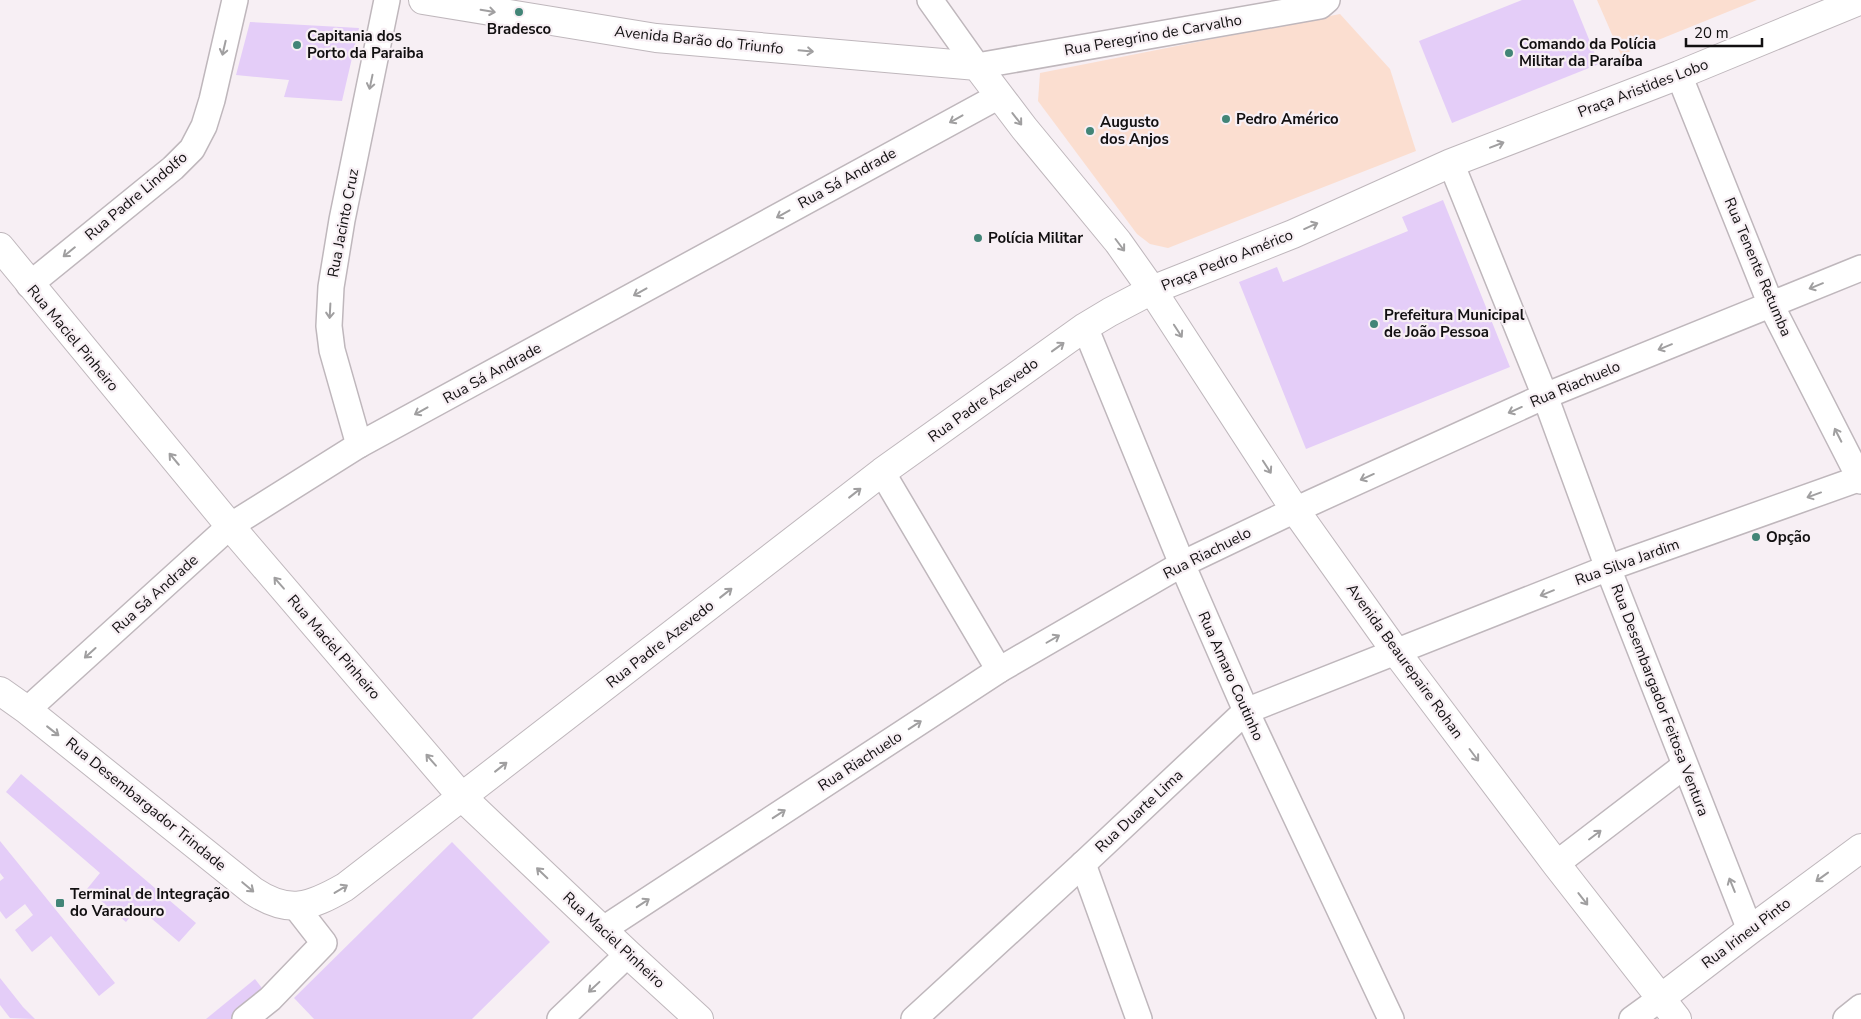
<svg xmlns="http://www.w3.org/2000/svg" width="1861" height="1019" font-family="'Nunito Sans',sans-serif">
	<rect width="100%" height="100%" fill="#f7eff4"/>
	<!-- green -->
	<g fill="#fbded0">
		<polygon points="1597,0 1757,0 1621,55"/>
		<polygon points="1340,14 1390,69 1416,151 1168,248 1150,244 1137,234 1038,101 1040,73"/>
	</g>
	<!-- building -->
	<g fill="#e4cdf8">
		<polygon points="1522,0 1573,0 1599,64 1452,123 1419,41"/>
		<polygon points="250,22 359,28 342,101 284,97 289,80 236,75"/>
		<polygon points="1443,200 1510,367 1306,449 1239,282 1277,267 1283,282 1408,231 1402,217"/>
		<polygon points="21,774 196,923 179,942 138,907 126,922 87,889 100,873 6,792"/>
		<polygon points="0,841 115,983 99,996 51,936 32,952 15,930 33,915 25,904 6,919 0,911 0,881 4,878 0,873"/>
		<polygon points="452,842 550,942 472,1019 314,1019 294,998"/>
		<polygon points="0,978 23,1007 35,1019 10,1018 0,1005"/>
		<polygon points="255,979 265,992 233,1019 206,1019"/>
	</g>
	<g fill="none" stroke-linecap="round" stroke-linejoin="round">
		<!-- street casing -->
		<g stroke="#bfb7bc" stroke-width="28">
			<g id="street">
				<polyline points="930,0 977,66 1320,6 1327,0"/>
				<polyline points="1679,75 1771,305 1861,481"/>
				<polyline points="1451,163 1545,396 1608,568 1750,930"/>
				<polyline points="29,285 173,168 192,149 204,126 212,100 235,0"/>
				<polyline points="1085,327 1182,564 1246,711 1391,1019"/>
				<polyline points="359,445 332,350 329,326 331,287 342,220 387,0"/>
				<polyline points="882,472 999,670"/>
				<polyline points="27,710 230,526 359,445 999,96"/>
				<polyline points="1083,864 1139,1019"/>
				<polyline points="1556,864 1684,766"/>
				<polyline points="602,930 999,670 1182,564 1295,510 1545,396 1861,268"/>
				<polyline points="245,1019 270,999 324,943 296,907"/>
				<polyline points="560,1019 628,954"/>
				<polyline points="914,1019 1083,864 1246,711 1608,568 1861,478"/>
				<polyline points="1632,1019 1661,998"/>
				<polyline points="1846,1019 1861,1007"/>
			</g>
		</g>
		<!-- secondary casing -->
		<g stroke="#bfb7bc" stroke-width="30">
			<g id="secondary">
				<polyline points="423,0 656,38 977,66 1024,128 1118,242 1152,290 1295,510 1396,652 1556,864 1677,1019"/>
				<polyline points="1661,998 1750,930 1861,848"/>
			</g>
		</g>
		<!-- primary casing -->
		<g stroke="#bfb7bc" stroke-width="30">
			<g id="primary">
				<polyline points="0,247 230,526 462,797 628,954 699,1019"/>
				<path d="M0 691 27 710 253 891C289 915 310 907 345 887L882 472 1085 327 1110 312 1152 290 1293 234 1451 163 1679 75 1861 0"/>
			</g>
		</g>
		<!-- street -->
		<use href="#street" stroke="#fff" stroke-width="25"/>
		<!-- secondary -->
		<use href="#secondary" stroke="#fff" stroke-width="28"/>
		<!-- primary -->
		<use href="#primary" stroke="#fff" stroke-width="28"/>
	</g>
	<!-- one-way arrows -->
	<defs><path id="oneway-shaft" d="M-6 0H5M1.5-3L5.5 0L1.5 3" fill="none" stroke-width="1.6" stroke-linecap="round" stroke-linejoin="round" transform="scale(1.25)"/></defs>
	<g stroke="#a09fa0">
		<use href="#oneway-shaft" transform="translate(488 11) rotate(9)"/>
		<use href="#oneway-shaft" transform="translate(224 48) rotate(103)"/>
		<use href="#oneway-shaft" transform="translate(806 51) rotate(5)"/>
		<use href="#oneway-shaft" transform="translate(371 82) rotate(102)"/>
		<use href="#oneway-shaft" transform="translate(956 119) rotate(151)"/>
		<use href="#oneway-shaft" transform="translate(1017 119) rotate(52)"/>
		<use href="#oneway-shaft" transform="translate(1497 145) rotate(-21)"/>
		<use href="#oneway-shaft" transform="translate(783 214) rotate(151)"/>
		<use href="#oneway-shaft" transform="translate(1311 226) rotate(-24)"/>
		<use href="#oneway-shaft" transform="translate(1120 245) rotate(53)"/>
		<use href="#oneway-shaft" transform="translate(69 252) rotate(141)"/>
		<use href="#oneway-shaft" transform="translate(1816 286) rotate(158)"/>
		<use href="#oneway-shaft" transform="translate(640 292) rotate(151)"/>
		<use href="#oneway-shaft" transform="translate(330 311) rotate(93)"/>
		<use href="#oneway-shaft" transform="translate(1178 331) rotate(57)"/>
		<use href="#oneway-shaft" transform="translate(1058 347) rotate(-36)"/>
		<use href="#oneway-shaft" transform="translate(1665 347) rotate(158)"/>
		<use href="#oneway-shaft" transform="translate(1515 410) rotate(156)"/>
		<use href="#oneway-shaft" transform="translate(421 411) rotate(151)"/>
		<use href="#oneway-shaft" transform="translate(1838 435) rotate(-117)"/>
		<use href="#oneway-shaft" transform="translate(174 459) rotate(-130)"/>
		<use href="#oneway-shaft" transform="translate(1267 467) rotate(57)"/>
		<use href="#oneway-shaft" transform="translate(1367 477) rotate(156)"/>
		<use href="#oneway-shaft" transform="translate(855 493) rotate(-38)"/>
		<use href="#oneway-shaft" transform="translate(1814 495) rotate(160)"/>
		<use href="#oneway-shaft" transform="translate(279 583) rotate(-131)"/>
		<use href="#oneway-shaft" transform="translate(726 593) rotate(-38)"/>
		<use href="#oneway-shaft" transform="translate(1547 593) rotate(158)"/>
		<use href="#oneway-shaft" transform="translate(1053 639) rotate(-30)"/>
		<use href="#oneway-shaft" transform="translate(90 653) rotate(138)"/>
		<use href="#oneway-shaft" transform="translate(915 725) rotate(-33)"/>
		<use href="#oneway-shaft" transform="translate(53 731) rotate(38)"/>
		<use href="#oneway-shaft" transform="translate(1474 755) rotate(53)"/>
		<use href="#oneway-shaft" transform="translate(431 760) rotate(-131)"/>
		<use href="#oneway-shaft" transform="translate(501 767) rotate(-38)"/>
		<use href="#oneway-shaft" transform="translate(779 814) rotate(-33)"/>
		<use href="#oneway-shaft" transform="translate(1595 835) rotate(-37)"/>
		<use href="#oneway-shaft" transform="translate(542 873) rotate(-136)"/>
		<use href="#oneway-shaft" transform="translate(1822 877) rotate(144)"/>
		<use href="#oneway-shaft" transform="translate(1732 885) rotate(-112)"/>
		<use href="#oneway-shaft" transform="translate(248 887) rotate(40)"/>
		<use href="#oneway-shaft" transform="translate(341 889) rotate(-31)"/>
		<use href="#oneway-shaft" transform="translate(1583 899) rotate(52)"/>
		<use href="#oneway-shaft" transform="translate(643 903) rotate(-33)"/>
		<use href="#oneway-shaft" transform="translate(594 987) rotate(137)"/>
	</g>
	<!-- markers -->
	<g fill="#428577" stroke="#f7eff4" stroke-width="2">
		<circle cx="519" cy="12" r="5"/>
		<circle cx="297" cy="45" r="5"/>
		<circle cx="1509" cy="53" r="5"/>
		<circle cx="1226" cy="119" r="5"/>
		<circle cx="1090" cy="131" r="5"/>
		<circle cx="978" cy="238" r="5"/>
		<circle cx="1374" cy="324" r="5"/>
		<circle cx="1756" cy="537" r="5"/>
		<rect x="55" y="898" width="10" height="10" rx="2.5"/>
	</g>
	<g text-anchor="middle" stroke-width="4.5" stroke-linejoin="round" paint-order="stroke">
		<!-- poi labels -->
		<g font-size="15" font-weight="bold" fill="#121011" stroke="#f7eff4" text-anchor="start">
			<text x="519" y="34" text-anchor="middle">Bradesco</text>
			<text x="307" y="41">Capitania dos<tspan x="307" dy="17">Porto da Paraiba</tspan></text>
			<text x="1519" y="49">Comando da Polícia<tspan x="1519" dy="17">Militar da Paraíba</tspan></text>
			<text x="1236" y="124">Pedro Américo</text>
			<text x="1100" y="127">Augusto<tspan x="1100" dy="17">dos Anjos</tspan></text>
			<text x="988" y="243">Polícia Militar</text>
			<text x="1384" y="320">Prefeitura Municipal<tspan x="1384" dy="17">de João Pessoa</tspan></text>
			<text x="1766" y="542">Opção</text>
			<text x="70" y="899">Terminal de Integração<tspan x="70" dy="17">do Varadouro</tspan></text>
		</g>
		<!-- street labels -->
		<g font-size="15" fill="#121011" stroke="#f7eff4">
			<text transform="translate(1153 35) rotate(-10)" y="5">Rua Peregrino de Carvalho</text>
			<text transform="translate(699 40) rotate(6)" y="5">Avenida Barão do Triunfo</text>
			<text transform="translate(1643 88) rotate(-21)" y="5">Praça Aristides Lobo</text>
			<text transform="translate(847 178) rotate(-29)" y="5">Rua Sá Andrade</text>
			<text transform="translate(136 196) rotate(-40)" y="5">Rua Padre Lindolfo</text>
			<text transform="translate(343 223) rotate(-79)" y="5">Rua Jacinto Cruz</text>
			<text transform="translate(1227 260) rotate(-22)" y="5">Praça Pedro Américo</text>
			<text transform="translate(1758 267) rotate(67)" y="5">Rua Tenente Retumba</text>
			<text transform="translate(73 338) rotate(50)" y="5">Rua Maciel Pinheiro</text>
			<text transform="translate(492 373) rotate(-29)" y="5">Rua Sá Andrade</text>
			<text transform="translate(1575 384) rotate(-23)" y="5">Rua Riachuelo</text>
			<text transform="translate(983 400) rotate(-36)" y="5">Rua Padre Azevedo</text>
			<text transform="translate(1207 553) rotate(-27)" y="5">Rua Riachuelo</text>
			<text transform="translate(1627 562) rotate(-20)" y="5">Rua Silva Jardim</text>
			<text transform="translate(155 594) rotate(-42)" y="5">Rua Sá Andrade</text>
			<text transform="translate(660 644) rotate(-38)" y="5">Rua Padre Azevedo</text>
			<text transform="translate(334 647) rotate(49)" y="5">Rua Maciel Pinheiro</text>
			<text transform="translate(1405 661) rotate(54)" y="5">Avenida Beaurepaire Rohan</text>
			<text transform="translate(1231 676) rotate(66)" y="5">Rua Amaro Coutinho</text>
			<text transform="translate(1660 700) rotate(69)" y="5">Rua Desembargador Feitosa Ventura</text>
			<text transform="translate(860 761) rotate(-33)" y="5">Rua Riachuelo</text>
			<text transform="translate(146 804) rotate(39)" y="5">Rua Desembargador Trindade</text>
			<text transform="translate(1139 811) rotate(-43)" y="5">Rua Duarte Lima</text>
			<text transform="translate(1746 933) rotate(-37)" y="5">Rua Irineu Pinto</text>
			<text transform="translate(614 940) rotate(43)" y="5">Rua Maciel Pinheiro</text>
		</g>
	</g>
	<!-- scale -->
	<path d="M1686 38v8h76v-8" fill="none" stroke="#121011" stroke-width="2.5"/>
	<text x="1694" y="38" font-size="15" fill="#121011" stroke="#f7eff4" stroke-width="4" paint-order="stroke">20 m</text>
</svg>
